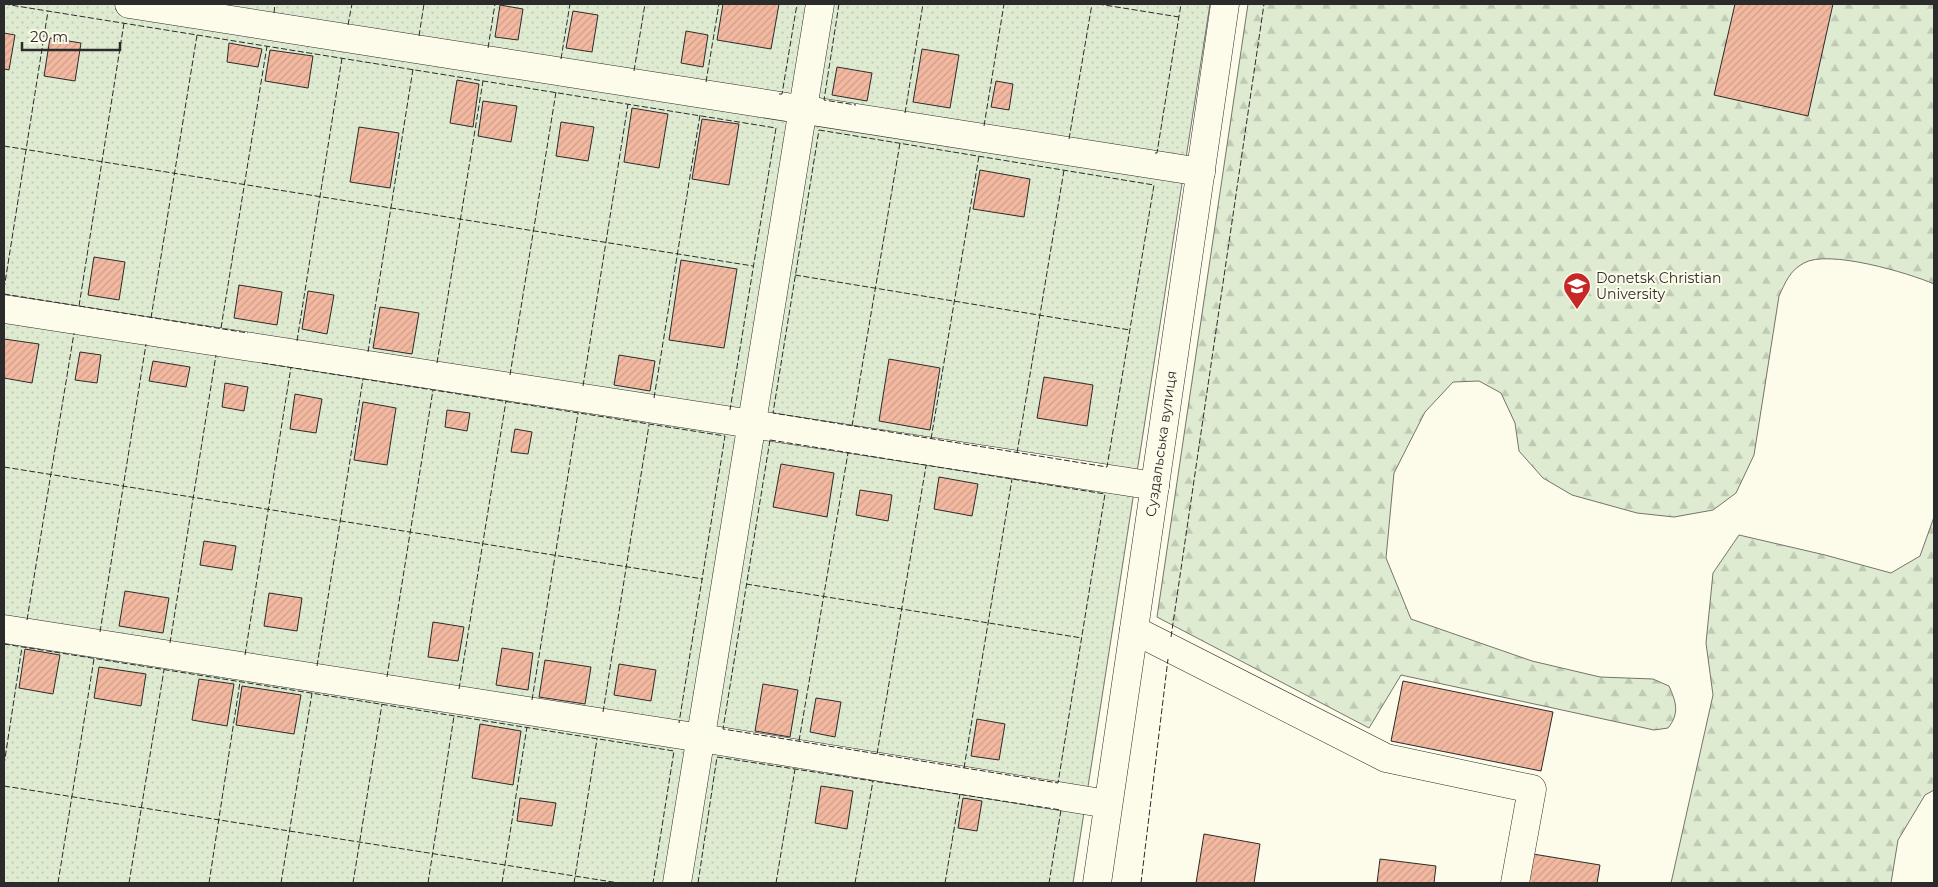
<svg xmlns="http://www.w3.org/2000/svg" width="1938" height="887" font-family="Montserrat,sans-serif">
	<defs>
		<pattern id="grass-dots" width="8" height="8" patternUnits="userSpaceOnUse" patternTransform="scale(1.25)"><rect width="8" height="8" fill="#deebd1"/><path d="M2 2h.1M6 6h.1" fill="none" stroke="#bfcab4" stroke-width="1.8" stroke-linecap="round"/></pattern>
		<pattern id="forest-firs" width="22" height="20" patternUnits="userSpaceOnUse" patternTransform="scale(1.25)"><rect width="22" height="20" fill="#deebd1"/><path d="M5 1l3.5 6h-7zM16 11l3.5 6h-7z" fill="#bfcab4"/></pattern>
		<pattern id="building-hatch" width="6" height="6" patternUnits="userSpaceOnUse" patternTransform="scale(1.25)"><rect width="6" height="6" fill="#f2b8a0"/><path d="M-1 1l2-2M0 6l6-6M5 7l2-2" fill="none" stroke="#d09e8a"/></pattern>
	</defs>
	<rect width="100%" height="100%" fill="#fdfbea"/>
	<!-- grass -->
	<polygon fill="url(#grass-dots)" stroke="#74746e" points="4,4 1210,4 1073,883 4,883"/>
	<!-- forest -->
	<g fill="url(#forest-firs)" stroke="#74746e">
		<path d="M1248 4H1934V284C1909 273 1828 249 1804 263 1790 270 1785 283 1779 296L1754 455 1736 493 1713 510 1674 517 1637 513 1572 495 1543 478 1519 451 1515 423 1501 393 1479 381 1453 382 1425 412 1394 473 1386 558 1411 619 1532 661 1600 677 1653 679 1669 686C1676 702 1680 713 1668 728L1654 730 1401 675 1369 728 1157 617Z"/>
		<polygon points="1934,517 1934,790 1925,795 1898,840 1891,883 1671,883 1713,695 1706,643 1713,573 1739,535 1825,555 1891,573 1920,556"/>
	</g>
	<!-- building -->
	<g fill="url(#building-hatch)" stroke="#2b2b2b">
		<polygon points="723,4 779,4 771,49 717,40"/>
		<polygon points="1735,4 1833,4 1808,116 1714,95"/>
		<polygon points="500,5 523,9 518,40 495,37"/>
		<polygon points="573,11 598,15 592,52 566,48"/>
		<polygon points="686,31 708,35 703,67 681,63"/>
		<polygon points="4,33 15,35 9,70 4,69"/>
		<polygon points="50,38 81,43 75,81 44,76"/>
		<polygon points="229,43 262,49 258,67 227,62"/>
		<polygon points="922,49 959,55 950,108 913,102"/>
		<polygon points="270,50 313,56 308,88 265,81"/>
		<polygon points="837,67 872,73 867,101 832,95"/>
		<polygon points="457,80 479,84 473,127 450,123"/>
		<polygon points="996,81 1013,84 1009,110 991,107"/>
		<polygon points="483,101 517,106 511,142 478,136"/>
		<polygon points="632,108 668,114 659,168 624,162"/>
		<polygon points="702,119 739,124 729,185 692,179"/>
		<polygon points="561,122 594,127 588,161 556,156"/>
		<polygon points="359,127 399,133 390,188 350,182"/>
		<polygon points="980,170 1030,179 1024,217 973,209"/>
		<polygon points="94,257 125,262 119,300 88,295"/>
		<polygon points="681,260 737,269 724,348 669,340"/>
		<polygon points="239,285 282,292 277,325 234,318"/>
		<polygon points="308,291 334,295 327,334 302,329"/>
		<polygon points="380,307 419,313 412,354 373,348"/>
		<polygon points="4,339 39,344 32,383 4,378"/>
		<polygon points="80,352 101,355 97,383 75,380"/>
		<polygon points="619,355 655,361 650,391 614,385"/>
		<polygon points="889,359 940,368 930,430 879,421"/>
		<polygon points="153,361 190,367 186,387 149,381"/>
		<polygon points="1044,377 1093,385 1087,426 1037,418"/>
		<polygon points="225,383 248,387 244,411 222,407"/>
		<polygon points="295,394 322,399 316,433 290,429"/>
		<polygon points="363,402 396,408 387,465 354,460"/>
		<polygon points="447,410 470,413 467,431 445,427"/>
		<polygon points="515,429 532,432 528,454 511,452"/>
		<polygon points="781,464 834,473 827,517 773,507"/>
		<polygon points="939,477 978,484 972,516 934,509"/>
		<polygon points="860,490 892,495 888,521 856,515"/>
		<polygon points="204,541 236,546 232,570 200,565"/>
		<polygon points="125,591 169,598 163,633 119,626"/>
		<polygon points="269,593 302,598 297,631 264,626"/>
		<polygon points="433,622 464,627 458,661 428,657"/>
		<polygon points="502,648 533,653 528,690 496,685"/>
		<polygon points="25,649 60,655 53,694 19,688"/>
		<polygon points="545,660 591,667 585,704 539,697"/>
		<polygon points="619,664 656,670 651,701 614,695"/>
		<polygon points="99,667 146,674 141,706 94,698"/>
		<polygon points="199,679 234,684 227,726 192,720"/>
		<polygon points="1403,681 1553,712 1541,771 1391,741"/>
		<polygon points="763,684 798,690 790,737 755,731"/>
		<polygon points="242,686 301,695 294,734 236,725"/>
		<polygon points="816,698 841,702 835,737 810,732"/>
		<polygon points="977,719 1005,724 999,760 971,756"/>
		<polygon points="480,724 521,731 513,785 472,778"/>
		<polygon points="821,786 853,791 847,829 815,823"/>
		<polygon points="520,798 556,803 552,826 517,821"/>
		<polygon points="963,798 982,801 977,831 958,828"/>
		<polygon points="1204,834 1260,844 1254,883 1196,883"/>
		<polygon points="1533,854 1600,865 1597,883 1528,883"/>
		<polygon points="1380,859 1436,866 1434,883 1377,883"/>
	</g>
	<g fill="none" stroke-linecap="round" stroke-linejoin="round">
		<!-- minor casing -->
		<g stroke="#2b2b2b" stroke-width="29">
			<g id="minor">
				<polyline points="129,4 1201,172"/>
				<polyline points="4,309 1155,486"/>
				<polyline points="4,629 701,738 1108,804"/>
				<polyline points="1134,630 1386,758 1532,789 1515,883"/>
				<polyline points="677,883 820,4"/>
				<path id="s1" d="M1097 883 1225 4"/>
			</g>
		</g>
		<!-- minor -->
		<use href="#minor" stroke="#fdfbea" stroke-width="28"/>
		<!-- fence -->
		<g stroke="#2b2b2b" stroke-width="1" stroke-dasharray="6 2.5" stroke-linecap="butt">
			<polyline points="4,4 776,128 730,410"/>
			<polyline points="839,4 824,100 856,105"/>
			<polyline points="1098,4 1179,17"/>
			<polyline points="274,13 275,4"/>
			<polyline points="348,25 352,4"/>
			<polyline points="419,36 424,4"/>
			<polyline points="488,48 495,4"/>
			<polyline points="561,59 570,4"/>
			<polyline points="634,71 645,4"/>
			<polyline points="706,82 719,4"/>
			<polyline points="779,94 782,94 797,4"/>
			<polyline points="905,113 923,4"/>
			<polyline points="984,126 1004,4"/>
			<polygon points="819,130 1154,185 1107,467 773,413"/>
			<polyline points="1069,139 1092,4"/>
			<polyline points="4,146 753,266"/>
			<polyline points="1155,153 1157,153 1181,4"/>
			<polyline points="795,275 1130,330"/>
			<polyline points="4,289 48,11"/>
			<polyline points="4,294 248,333"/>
			<polyline points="79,306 124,23"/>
			<polyline points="151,318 197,35"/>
			<polyline points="221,328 267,46"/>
			<polyline points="297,341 342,58"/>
			<polyline points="368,352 413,69"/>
			<polyline points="262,363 725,436 679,723"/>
			<polyline points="437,363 483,81"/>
			<polyline points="510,375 556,92"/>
			<polyline points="583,386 628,104"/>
			<polyline points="654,398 700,115"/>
			<polyline points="852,426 900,143"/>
			<polyline points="931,439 979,156"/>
			<polygon points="770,440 1105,494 1058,783 723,729"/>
			<polyline points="1017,453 1064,170"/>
			<polyline points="4,467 703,579"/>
			<polyline points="746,584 1082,638"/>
			<polyline points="27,620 74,333"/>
			<polyline points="100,632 146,344"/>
			<polyline points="1171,637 1264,4"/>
			<polyline points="170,643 216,355"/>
			<polyline points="4,644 674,751 653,883"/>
			<polyline points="245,655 291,367"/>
			<polyline points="317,666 363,379"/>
			<polyline points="387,677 433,390"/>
			<polyline points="459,689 506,401"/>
			<polyline points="532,700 578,413"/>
			<polyline points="603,712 649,425"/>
			<polyline points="799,741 848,453"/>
			<polyline points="877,754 926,466"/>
			<polyline points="4,765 22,647"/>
			<polyline points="964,768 1012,479"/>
			<polyline points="4,786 619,883"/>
			<polyline points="58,883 94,659"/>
			<polyline points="129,883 164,670"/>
			<polyline points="209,883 240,682"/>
			<polyline points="281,883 312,693"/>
			<polyline points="353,883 382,704"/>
			<polyline points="428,883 454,716"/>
			<polyline points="502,883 527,727"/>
			<polyline points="574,883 597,739"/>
			<polyline points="698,883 717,757 1061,810 1049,883"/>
			<polyline points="776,883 795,769"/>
			<polyline points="855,883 873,781"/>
			<polyline points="945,883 960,794"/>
			<polyline points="1141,883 1168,659"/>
		</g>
	</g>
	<!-- icons -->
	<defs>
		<g id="university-pin" transform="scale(1.4375)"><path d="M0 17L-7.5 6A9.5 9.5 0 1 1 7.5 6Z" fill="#c62828" stroke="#fdfbea"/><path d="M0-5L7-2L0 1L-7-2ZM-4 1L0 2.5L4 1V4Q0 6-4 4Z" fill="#fff"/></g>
	</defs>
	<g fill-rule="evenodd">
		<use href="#university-pin" x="1577" y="286"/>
	</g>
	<g text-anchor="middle" stroke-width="4" stroke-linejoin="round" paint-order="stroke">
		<!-- poi labels -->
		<g font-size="14" fill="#2b2b2b" stroke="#fdfbea" text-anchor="start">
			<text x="1596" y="283">Donetsk Christian<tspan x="1596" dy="16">University</tspan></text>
		</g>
		<!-- street labels -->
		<g font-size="14" fill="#2b2b2b" stroke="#fdfbea">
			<text dy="5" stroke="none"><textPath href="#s1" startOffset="444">Суздальська вулиця</textPath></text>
		</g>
	</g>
	<!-- border -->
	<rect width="1938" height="887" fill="none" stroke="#2b2b2b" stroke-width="10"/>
	<!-- scale -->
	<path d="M22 42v8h98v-8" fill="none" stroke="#2b2b2b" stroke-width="2.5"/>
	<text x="30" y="42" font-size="15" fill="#2b2b2b" stroke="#fdfbea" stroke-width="4" paint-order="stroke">20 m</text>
</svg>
